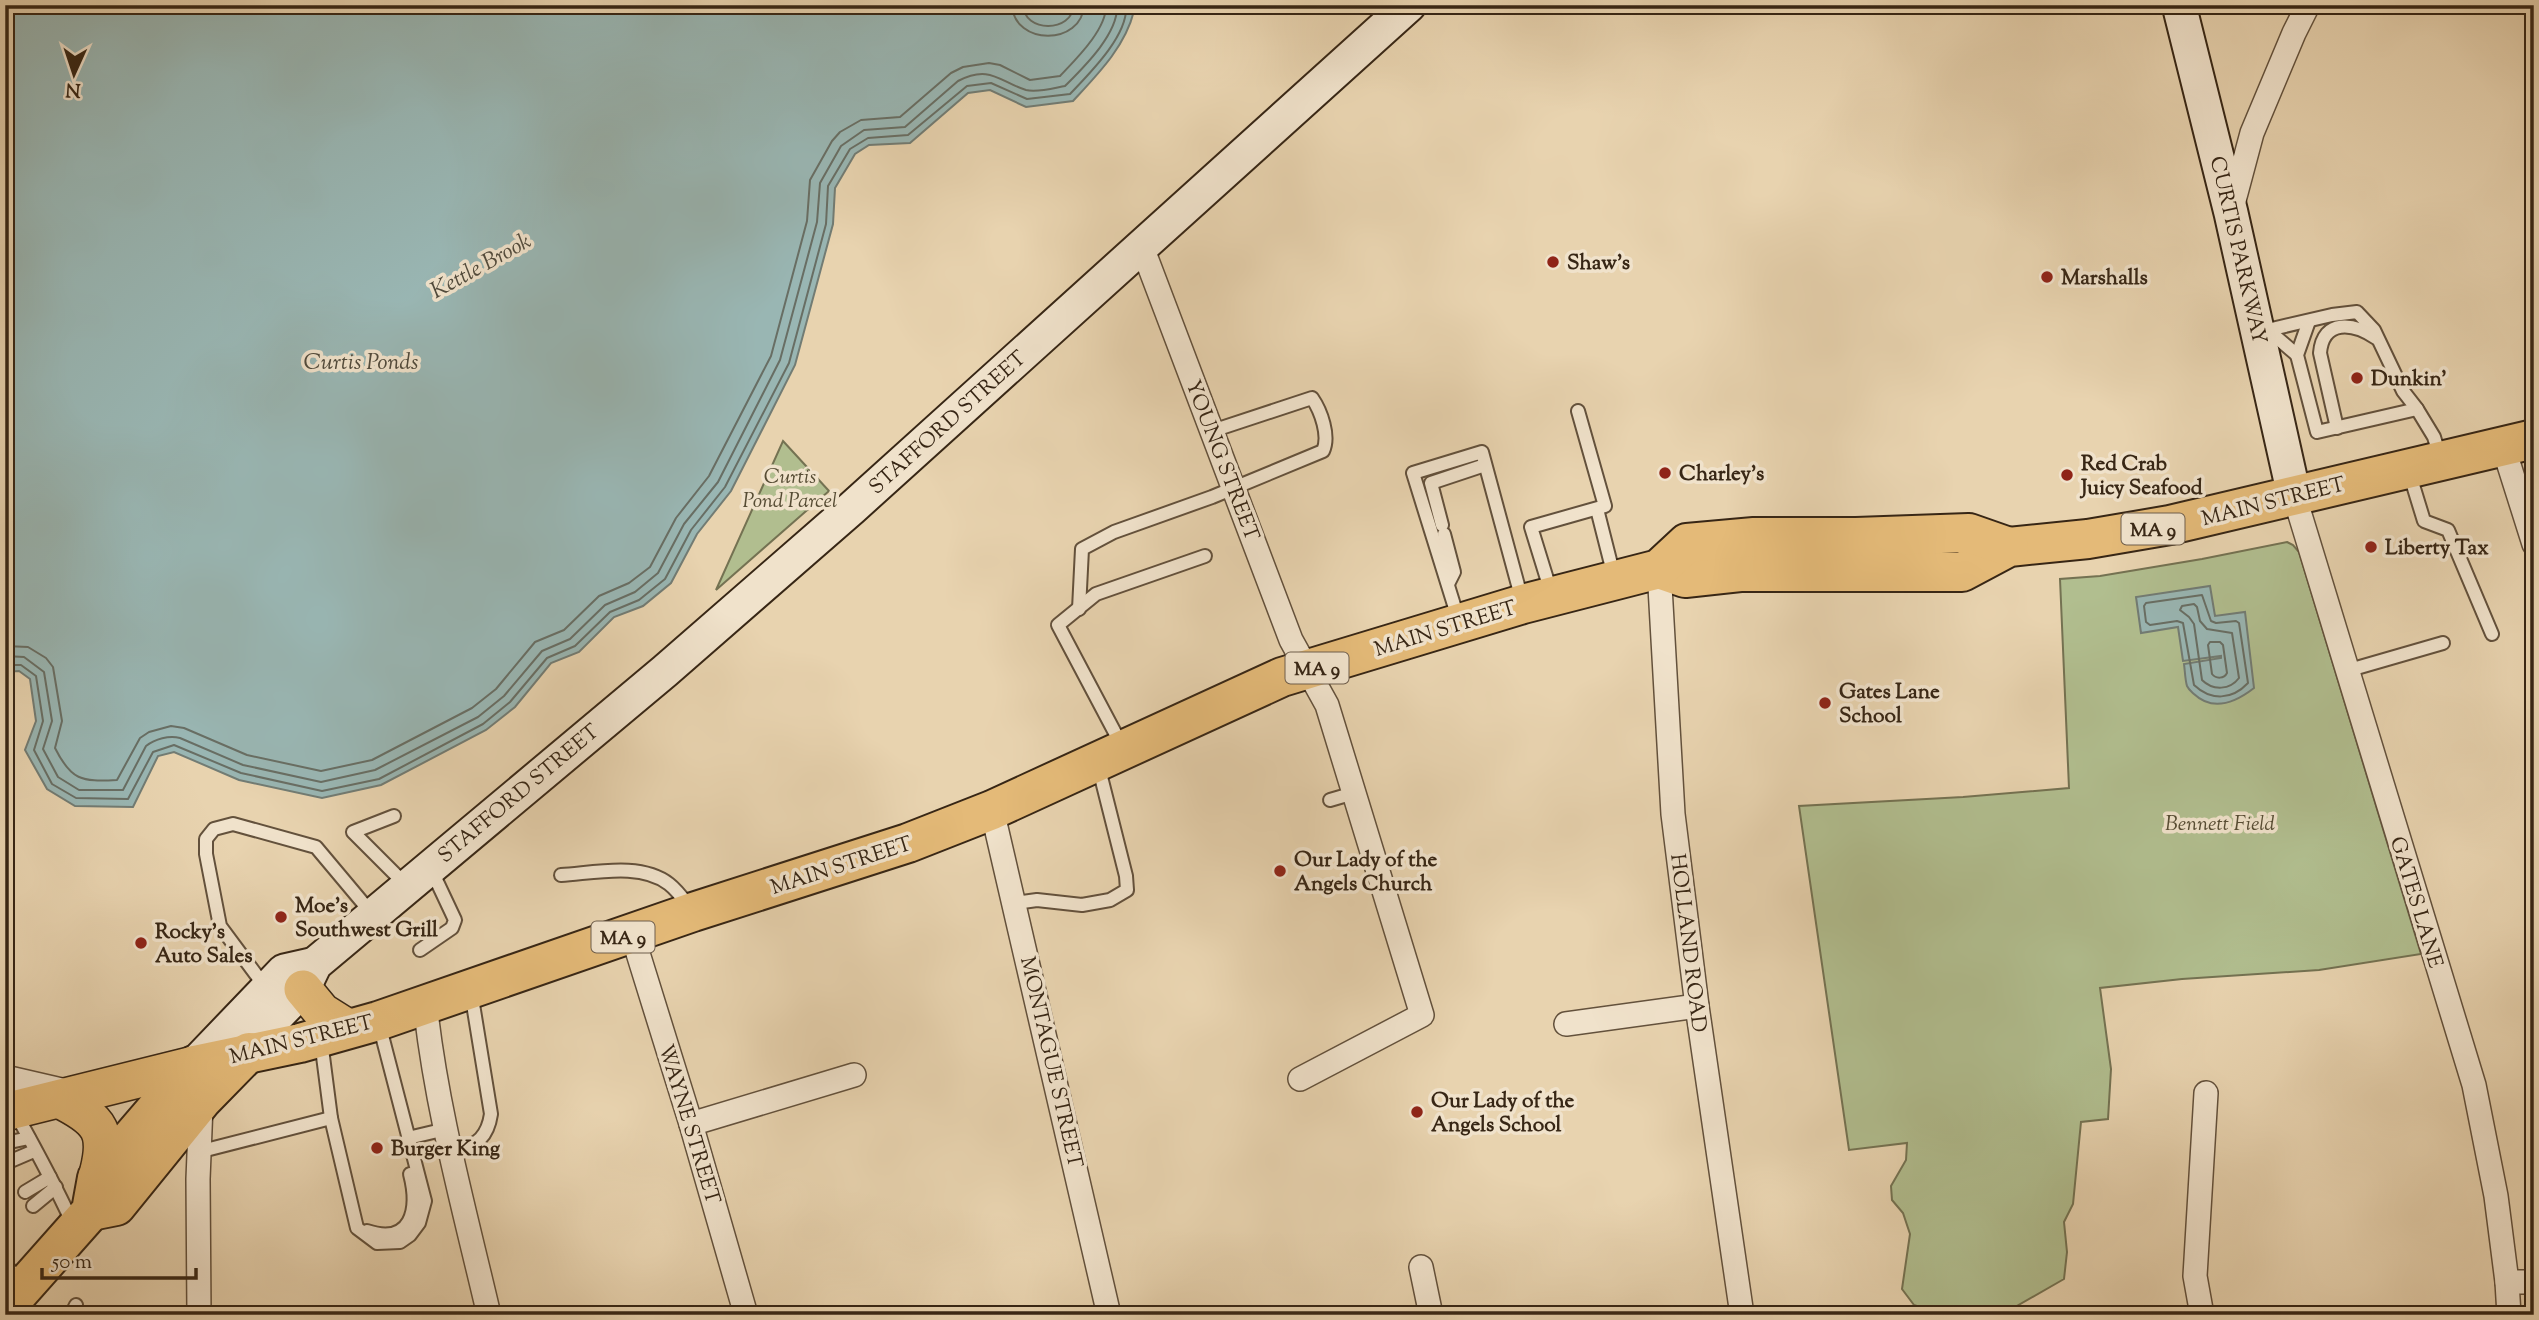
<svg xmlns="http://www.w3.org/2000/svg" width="2539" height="1320" font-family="'Sorts Mill Goudy',serif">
	<rect width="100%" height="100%" fill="#e8d3af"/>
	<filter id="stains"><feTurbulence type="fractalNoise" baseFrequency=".00286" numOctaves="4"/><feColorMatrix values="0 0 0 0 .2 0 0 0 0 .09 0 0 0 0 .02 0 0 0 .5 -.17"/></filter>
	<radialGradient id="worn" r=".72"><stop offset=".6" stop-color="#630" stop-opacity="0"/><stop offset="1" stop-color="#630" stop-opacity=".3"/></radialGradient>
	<!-- green -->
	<g fill="#b1be8f" stroke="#747252" stroke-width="2">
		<polygon points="783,441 829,491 716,590"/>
		<polygon points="2287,542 2293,545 2299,552 2421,954 2319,970 2182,979 2100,988 2111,1069 2108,1119 2081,1122 2073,1204 2064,1222 2067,1252 2064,1279 2001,1315 1942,1315 1914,1305 1902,1289 1910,1234 1903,1213 1892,1200 1891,1186 1906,1160 1907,1143 1849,1150 1799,806 1963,797 2069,788 2060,579 2100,576 2202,559"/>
	</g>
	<!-- water -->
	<g fill="#99b6b3" stroke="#727c74" stroke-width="2">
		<path d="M5 5H1025L1027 8 1048 9 1131 5 1134 11C1125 47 1098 74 1073 101L1026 107 990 90 968 93 910 143 869 145 855 154 835 188 833 224 795 365 731 491 697 534 671 583 643 606 614 617 579 652 551 663 515 707 486 730 381 785 322 798 239 780 174 752 158 756 133 807 75 806 47 789 25 750 36 721 30 679 19 671 5 672Z"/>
		<path d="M2210 586 2215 616 2245 612 2254 688C2236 702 2213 712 2194 694 2191 691 2189 690 2187 686 2185 679 2185 671 2184 664L2221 658V656L2183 661 2178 627 2141 633 2136 597Z"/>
	</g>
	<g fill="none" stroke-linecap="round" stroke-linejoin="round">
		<!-- shore -->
		<g stroke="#686e64" stroke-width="2">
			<path d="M1012 5C1014 46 1082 46 1084 5"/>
			<path d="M1023 5C1024 33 1072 33 1074 5"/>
			<path d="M2202 595 2211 621 2216 623 2236 621 2239 623 2248 683C2232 700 2211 701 2194 685L2183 623 2177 621 2150 625 2146 622 2144 606 2146 603Z"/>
			<path d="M2194 604 2197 607 2200 621 2207 629 2232 633 2239 678C2230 690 2213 691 2202 680L2194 624 2189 617 2180 610 2182 606Z"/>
			<path d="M2220 642 2223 645 2227 673C2224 679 2216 679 2212 674L2208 645 2210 642Z"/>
			<path d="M5 646 28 647 46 658 53 667 62 721 55 748C71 780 81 782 117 780L140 738 149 732 171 726 184 728 247 755 321 771 372 760 472 708 496 689 535 642 564 630 599 596 629 583 650 567 676 518 709 476 771 356 807 221 810 180 832 141 840 132 861 120 900 117 951 73 963 67 989 63 1000 65 1030 80 1060 76C1076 59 1107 29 1106 5"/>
			<path d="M5 656 24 657 44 672 52 721 43 749 58 777 79 790H123L146 746C155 739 169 735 180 738L243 765 321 782 375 770 478 717 504 696 542 651 570 639 605 605 635 592 658 573 684 524 718 482 780 360 817 222 820 183 841 146 864 130 905 127 958 81C990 64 1000 82 1026 90 1037 93 1054 88 1065 86 1084 67 1119 33 1117 5"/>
			<path d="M5 665H21L36 676 43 721 34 750 52 784 76 798 128 799 153 752 174 745 241 773 322 791 379 779 483 724 510 702 547 658 575 646 610 612 639 600 665 579 691 530 725 487 789 363 826 224 828 186 850 149 868 138 908 135 967 86 991 83 1027 99 1070 94C1089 74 1129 35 1126 5"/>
		</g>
		<!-- lane casing -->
		<g stroke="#63513c" stroke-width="16">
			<g id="lane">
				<polyline points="2309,321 2297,355 2317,432 2417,409"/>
				<polyline points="2268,330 2297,355"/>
				<polyline points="2259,332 2332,315 2357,312 2374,330 2403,391 2417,409 2434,437 2440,457"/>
				<path d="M2337 428 2320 353C2323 318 2354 323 2376 338"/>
				<polyline points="2409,472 2424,521 2448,530 2492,634"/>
				<polyline points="1597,509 1614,576"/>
				<polyline points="1442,525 1431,483 1485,465"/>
				<polyline points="1444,534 1454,572 1448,584"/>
				<polyline points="1551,592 1531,527 1605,506 1578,411"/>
				<path d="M1079 609 1082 549 1114 532 1212 497 1323 451C1330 436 1321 411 1312 398L1212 431"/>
				<polyline points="1459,621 1413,473 1482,452 1522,600"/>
				<polyline points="2346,671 2443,643"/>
				<polyline points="1122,746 1058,625 1096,594 1205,556"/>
				<polyline points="1330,800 1354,793"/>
				<polyline points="394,816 353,832 407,886"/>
				<path d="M561 875C594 873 641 862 669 884 678 891 684 900 691 909"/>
				<polyline points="1015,903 1037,900 1082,905 1110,900 1127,890 1126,876 1098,765"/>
				<polyline points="420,950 452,928 455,920 431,869"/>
				<polyline points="266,988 220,926 206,854 206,839 214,829 233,824 316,847 373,915"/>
				<polyline points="321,1041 331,1118 357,1228 377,1243 400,1242 410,1235 419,1223 425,1201 379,1024"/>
				<path d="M16 1114C36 1150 55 1185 72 1222"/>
				<polyline points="5,1143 29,1138"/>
				<polyline points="405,1143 408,1138 446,1129"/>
				<polyline points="198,1152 331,1118"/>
				<path d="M452 1155C474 1144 487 1141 491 1114L471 992"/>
				<polyline points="6,1163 34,1151"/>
				<polyline points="25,1192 50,1177"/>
				<polyline points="33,1206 56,1187"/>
				<polyline points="5,1225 6,1225"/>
				<path d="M367 1231C412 1246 419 1209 410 1174"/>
				<polyline points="5,1264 22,1283"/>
				<polyline points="71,1315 76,1305"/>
			</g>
		</g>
		<!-- street casing -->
		<g stroke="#63513c" stroke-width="26">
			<g id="street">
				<polyline points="2232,208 2252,133 2294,33 2308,5"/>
				<polyline points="1142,247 1291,640 1327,705 1422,1015 1300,1079"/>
				<polyline points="2503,446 2534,544"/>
				<polyline points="2294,495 2474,1085 2496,1196 2507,1282 2509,1315"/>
				<polyline points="1659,569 1673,814 1697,1006 1742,1315"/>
				<polyline points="992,810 1109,1315"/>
				<polyline points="632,934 691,1124 746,1315"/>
				<path d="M425 1003C436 1108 465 1212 489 1315"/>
				<polyline points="1566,1024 1697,1006"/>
				<polyline points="5,1077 70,1092"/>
				<polyline points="691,1124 854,1075"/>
				<polyline points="1421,1267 1431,1315"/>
				<polyline points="2507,1282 2534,1282"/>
				<polyline points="199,1315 198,1179 201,1105"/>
				<polyline points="2202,1315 2195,1276 2206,1093"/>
			</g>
		</g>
		<!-- secondary casing -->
		<g stroke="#372615" stroke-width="37">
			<g id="secondary">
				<polyline points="2179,5 2231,213 2294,495"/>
				<polyline points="250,1052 268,1025 303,989 315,964 665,671 852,508 1409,5"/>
				<polyline points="194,1065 284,971 315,964"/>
			</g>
		</g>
		<!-- primary casing -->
		<g stroke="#372615" stroke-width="40">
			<g id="primary">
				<polyline points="303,989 322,1012 349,1029"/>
				<path d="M59 1099C101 1120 110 1132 97 1178"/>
				<polyline points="5,1112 194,1065"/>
			</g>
		</g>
		<!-- highway casing -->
		<g stroke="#372615" stroke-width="42">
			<g id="highway">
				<polyline points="1659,569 1685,578 1740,572 1962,572 2009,547 2088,539 2170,525 2534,439"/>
				<polyline points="91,1211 116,1206 202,1100 249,1052"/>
				<polyline points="5,1308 91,1211 97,1178 194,1065 300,1043 378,1021 693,912 908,843 992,810 1282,677 1523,604 1659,569 1687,543 1754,537 1856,537 1969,533 2009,547"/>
			</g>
		</g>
		<!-- lane -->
		<use href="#lane" stroke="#f0e2cb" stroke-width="12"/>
		<!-- street -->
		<use href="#street" stroke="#f0e2cb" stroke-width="23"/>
		<!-- secondary -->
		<use href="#secondary" stroke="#f0e2cb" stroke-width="33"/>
		<!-- primary -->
		<use href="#primary" stroke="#e4ba78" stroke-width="37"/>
		<!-- highway -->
		<use href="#highway" stroke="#e4ba78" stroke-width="38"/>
	</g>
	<!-- markers -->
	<g fill="#8f2418" stroke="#f0e2cb" stroke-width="2.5">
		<circle cx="1553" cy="262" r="7"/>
		<circle cx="2047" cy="277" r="7"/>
		<circle cx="2357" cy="378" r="7"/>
		<circle cx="1665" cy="473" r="7"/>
		<circle cx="2067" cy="475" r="7"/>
		<circle cx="2371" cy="547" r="7"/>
		<circle cx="1825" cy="703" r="7"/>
		<circle cx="1280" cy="871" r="7"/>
		<circle cx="281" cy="917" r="7"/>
		<circle cx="141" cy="943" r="7"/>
		<circle cx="1417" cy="1112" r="7"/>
		<circle cx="377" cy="1148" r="7"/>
	</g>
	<g text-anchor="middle" stroke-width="7" stroke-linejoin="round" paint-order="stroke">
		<!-- shield labels -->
		<g fill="#f0e2cb" stroke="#6e5e4c" stroke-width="2">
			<rect x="2121.5" y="513.5" width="63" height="31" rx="5"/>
			<rect x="1285.5" y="652.5" width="63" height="31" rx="5"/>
			<rect x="591.5" y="921.5" width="63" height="31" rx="5"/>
		</g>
		<g font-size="19" font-weight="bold" fill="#372615">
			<text x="2153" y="536">MA 9</text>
			<text x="1317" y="675">MA 9</text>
			<text x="623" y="944">MA 9</text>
		</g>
		<!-- street labels -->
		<g font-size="21" fill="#372615" stroke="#f0e2cb">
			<text transform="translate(2239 250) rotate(77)" y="7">CURTIS PARKWAY</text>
			<text transform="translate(947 422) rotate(-42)" y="7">STAFFORD STREET</text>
			<text transform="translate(1223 460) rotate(69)" y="7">YOUNG STREET</text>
			<text transform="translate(2273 501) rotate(-14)" y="7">MAIN STREET</text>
			<text transform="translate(1445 628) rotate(-17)" y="7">MAIN STREET</text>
			<text transform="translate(518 793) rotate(-40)" y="7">STAFFORD STREET</text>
			<text transform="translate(841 865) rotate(-18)" y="7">MAIN STREET</text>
			<text transform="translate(2417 902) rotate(73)" y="7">GATES LANE</text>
			<text transform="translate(1689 943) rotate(83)" y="7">HOLLAND ROAD</text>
			<text transform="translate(301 1039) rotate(-14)" y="7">MAIN STREET</text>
			<text transform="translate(1052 1062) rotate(77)" y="7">MONTAGUE STREET</text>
			<text transform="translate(690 1124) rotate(73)" y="7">WAYNE STREET</text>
		</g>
		<!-- poi labels -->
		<g font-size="21" font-weight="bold" fill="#372615" stroke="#f0e2cb" text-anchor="start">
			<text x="1567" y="269">Shaw's</text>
			<text x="2061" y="284">Marshalls</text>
			<text x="2371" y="385">Dunkin'</text>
			<text x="2081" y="470">Red Crab<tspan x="2081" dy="24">Juicy Seafood</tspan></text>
			<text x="1679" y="480">Charley's</text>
			<text x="2385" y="554">Liberty Tax</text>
			<text x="1839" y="698">Gates Lane<tspan x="1839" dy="24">School</tspan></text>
			<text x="1294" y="866">Our Lady of the<tspan x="1294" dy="24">Angels Church</tspan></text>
			<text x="295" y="912">Moe's<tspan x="295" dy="24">Southwest Grill</tspan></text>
			<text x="155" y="938">Rocky's<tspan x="155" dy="24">Auto Sales</tspan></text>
			<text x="1431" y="1107">Our Lady of the<tspan x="1431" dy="24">Angels School</tspan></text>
			<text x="391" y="1155">Burger King</text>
		</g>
		<!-- park labels -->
		<g font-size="21" font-style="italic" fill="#564c34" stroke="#f0e2cb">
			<text x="790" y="483">Curtis<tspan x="790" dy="24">Pond Parcel</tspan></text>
			<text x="2220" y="830">Bennett Field</text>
		</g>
		<!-- water labels -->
		<g font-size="23" font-style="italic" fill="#504a3c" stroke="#f0e2cb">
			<text transform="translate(480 265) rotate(-29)" y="8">Kettle Brook</text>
			<text x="361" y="369">Curtis Ponds</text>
		</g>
	</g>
	<!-- margin -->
	<rect width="2539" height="1320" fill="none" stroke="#e8d3af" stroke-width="28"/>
	<rect x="7" y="7" width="2525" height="1306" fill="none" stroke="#372615" stroke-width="3.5"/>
	<rect x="14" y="14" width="2511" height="1292" fill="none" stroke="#372615" stroke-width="2"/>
	<!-- north arrow -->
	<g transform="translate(74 74) rotate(183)" stroke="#f0e2cb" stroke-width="5" paint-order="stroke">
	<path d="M0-5L12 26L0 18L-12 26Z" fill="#372615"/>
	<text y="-10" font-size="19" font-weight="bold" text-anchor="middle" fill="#372615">N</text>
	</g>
	<!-- scale -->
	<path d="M42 1268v10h154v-10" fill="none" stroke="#372615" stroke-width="3.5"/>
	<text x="52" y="1268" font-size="21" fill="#372615" stroke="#f0e2cb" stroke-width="5" paint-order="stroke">50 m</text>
	<rect width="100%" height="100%" filter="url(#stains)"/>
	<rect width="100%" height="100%" fill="url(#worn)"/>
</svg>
